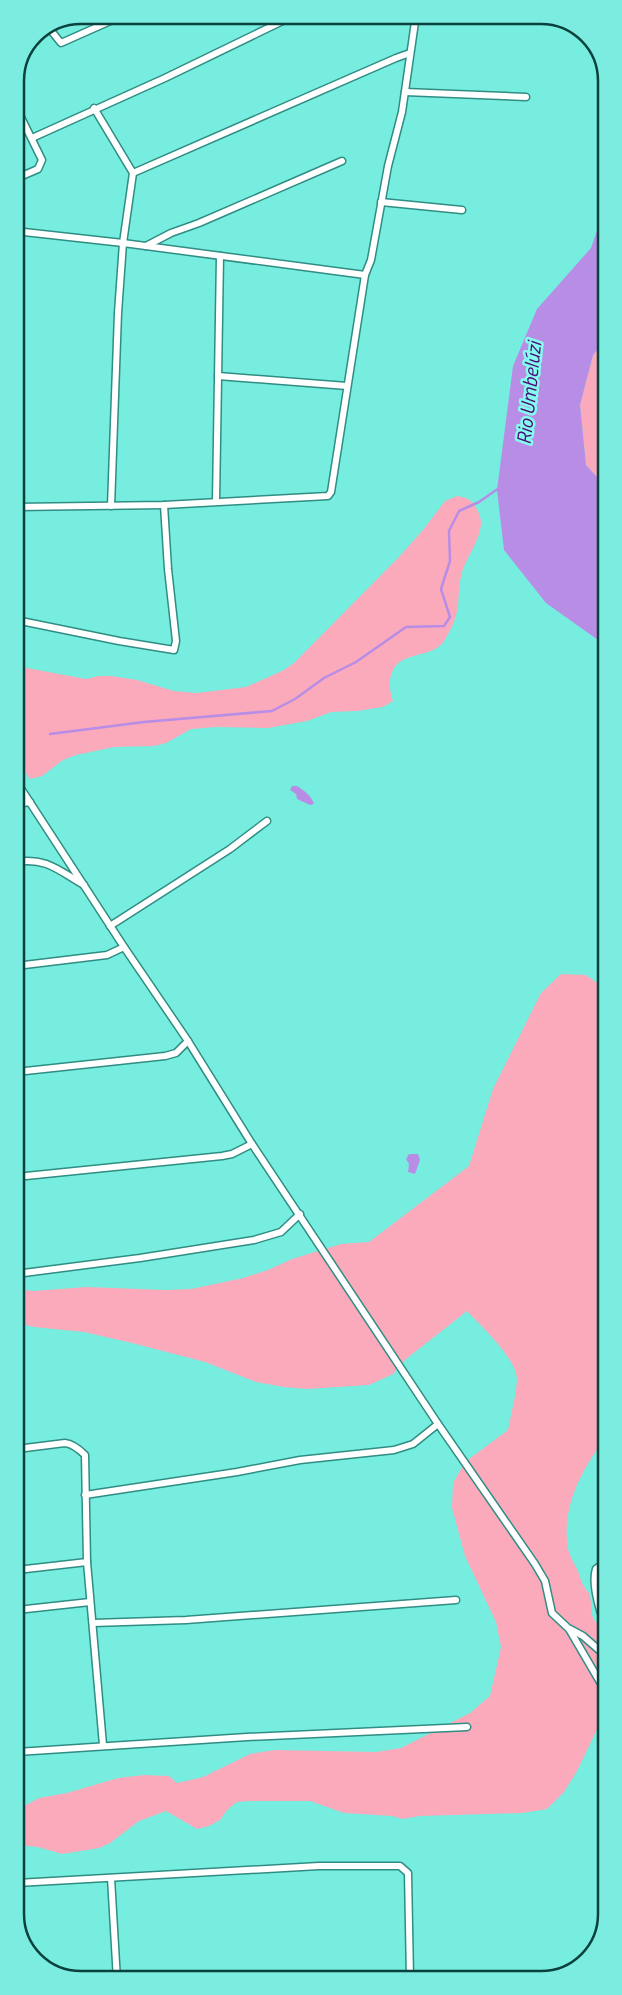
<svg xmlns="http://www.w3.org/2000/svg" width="622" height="1995" font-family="'Titillium Web',sans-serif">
	<rect width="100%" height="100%" fill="#77ede0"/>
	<!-- green -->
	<g fill="#faaabb">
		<polygon points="605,341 605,486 586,465 580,405 593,355"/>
		<path d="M457 496C460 497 465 497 468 499 474 502 481 515 481 522 481 539 467 556 462 572 459 583 459 594 458 606 457 617 450 632 444 641 433 658 405 651 394 668 388 679 389 689 393 701L383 707 357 711 331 712 307 721 268 728 216 727 191 729 166 743 154 746 114 747 76 755 63 760 42 776 30 779 16 760V666L86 679 99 676H111L137 680 174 691 197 693 246 687 284 670 294 663 398 558 423 530 445 501Z"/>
		<path d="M561 974 586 975 606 989V1437C582 1469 561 1507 568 1548 569 1555 574 1563 577 1569 581 1579 582 1586 589 1593 595 1613 585 1617 607 1631V1679L599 1725 577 1771 564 1792 547 1809 522 1813 420 1816 403 1819 392 1816 344 1813 310 1801H249L237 1802 227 1810 220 1820 209 1826 197 1829 166 1811 139 1821 110 1843 99 1848 62 1854 38 1847 17 1845V1810L39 1798 67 1793 118 1778 144 1775 169 1776 177 1783 203 1777 250 1754 275 1750 376 1752 401 1748 470 1713 490 1696 501 1647 496 1622 465 1556 452 1508 453 1483 465 1462 508 1430C511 1414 516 1396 517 1380 517 1359 481 1326 467 1311L406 1359 393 1374 369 1385 307 1389 284 1387 256 1382 205 1362 132 1343 84 1332 34 1327 17 1323 16 1289 34 1291 86 1287 166 1290 191 1289 243 1278 268 1270 292 1259 341 1244 369 1242 469 1166 493 1089 541 993Z"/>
	</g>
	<!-- water -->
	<g fill="#b88de6">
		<polygon points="605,208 605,341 593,355 580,405 586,465 605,486 605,645 546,603 504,550 497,490 513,366 537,309 591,248"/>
		<path d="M292 786H297C303 790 312 796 314 804L310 805 297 799 296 794 290 790Z"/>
		<polygon points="409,1154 418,1154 420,1160 415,1174 408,1172 409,1164 406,1159"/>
	</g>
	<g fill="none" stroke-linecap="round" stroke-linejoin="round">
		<!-- stream -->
		<polyline stroke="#b88de6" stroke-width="2.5" points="50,734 144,722 272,711 295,699 324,678 356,662 406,627 444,626 450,617 441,589 450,561 449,531 459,511 479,502 499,488"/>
		<!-- minor casing -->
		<g stroke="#2f8d83" stroke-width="9">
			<g id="minor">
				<polyline points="49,28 61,43 124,15"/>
				<polyline points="405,92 526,97"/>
				<polyline points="15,105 42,160 38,169 15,179"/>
				<polyline points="94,108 133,173 123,243 118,313 111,506"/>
				<polyline points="32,138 165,78 295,15"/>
				<polyline points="133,173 396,58 410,53"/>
				<polyline points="381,202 462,210"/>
				<polyline points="15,231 123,243 365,275"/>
				<polyline points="146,246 171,233 199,223 342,161"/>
				<polyline points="15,278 18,231"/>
				<polyline points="218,376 347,386"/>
				<polyline points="216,501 220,256"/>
				<polyline points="16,507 164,505 328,496 331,492 365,275 371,260 388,166 402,112 416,15"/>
				<polyline points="16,620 119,641 174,650 176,641 168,569 164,505"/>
				<polyline points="16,781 124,947 188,1041 252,1144 438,1424 535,1564 545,1581 552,1613 569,1629 607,1694"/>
				<polyline points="16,804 30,802"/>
				<path d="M16 862C47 857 59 871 84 885"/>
				<polyline points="110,926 230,849 267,821"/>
				<polyline points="16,966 107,955 124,947"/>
				<polyline points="16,1072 165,1056 176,1053 188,1041"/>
				<polyline points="16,1177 222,1156 232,1154 252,1144"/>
				<polyline points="16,1274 140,1258 254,1240 281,1232 300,1214"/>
				<path d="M17 1449 65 1443C73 1444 79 1449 85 1455L87 1562 17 1570"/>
				<polyline points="85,1495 237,1472 300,1460 394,1450 413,1444 438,1424"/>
				<path d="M607 1561 596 1569C591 1584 601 1615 607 1631"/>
				<polyline points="87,1562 103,1745"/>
				<polyline points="17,1610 90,1602"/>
				<polyline points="93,1623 186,1620 456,1600"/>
				<polyline points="570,1629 583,1636 607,1657"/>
				<polyline points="17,1752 247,1737 467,1727"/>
				<polyline points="111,1878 117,1980"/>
				<polyline points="17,1883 319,1866 400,1866 408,1873 410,1978"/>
			</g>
		</g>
		<!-- minor -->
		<use href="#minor" stroke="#fff" stroke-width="6"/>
	</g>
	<g text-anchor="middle" stroke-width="5" stroke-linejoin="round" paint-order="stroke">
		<!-- water labels -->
		<g font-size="20" font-style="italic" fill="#4d0c79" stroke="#85fbed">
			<text transform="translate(529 393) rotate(-84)" y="7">Rio Umbelúzi</text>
		</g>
	</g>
	<!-- crop -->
	<path d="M0 0H622V1995H0ZM81 24H541A57 57 0 0 1 598 81V1914A57 57 0 0 1 541 1971H81A57 57 0 0 1 24 1914V81A57 57 0 0 1 81 24Z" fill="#7becdf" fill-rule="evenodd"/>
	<path fill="none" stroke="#0a413c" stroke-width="2.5" d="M81 24H541A57 57 0 0 1 598 81V1914A57 57 0 0 1 541 1971H81A57 57 0 0 1 24 1914V81A57 57 0 0 1 81 24Z"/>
</svg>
